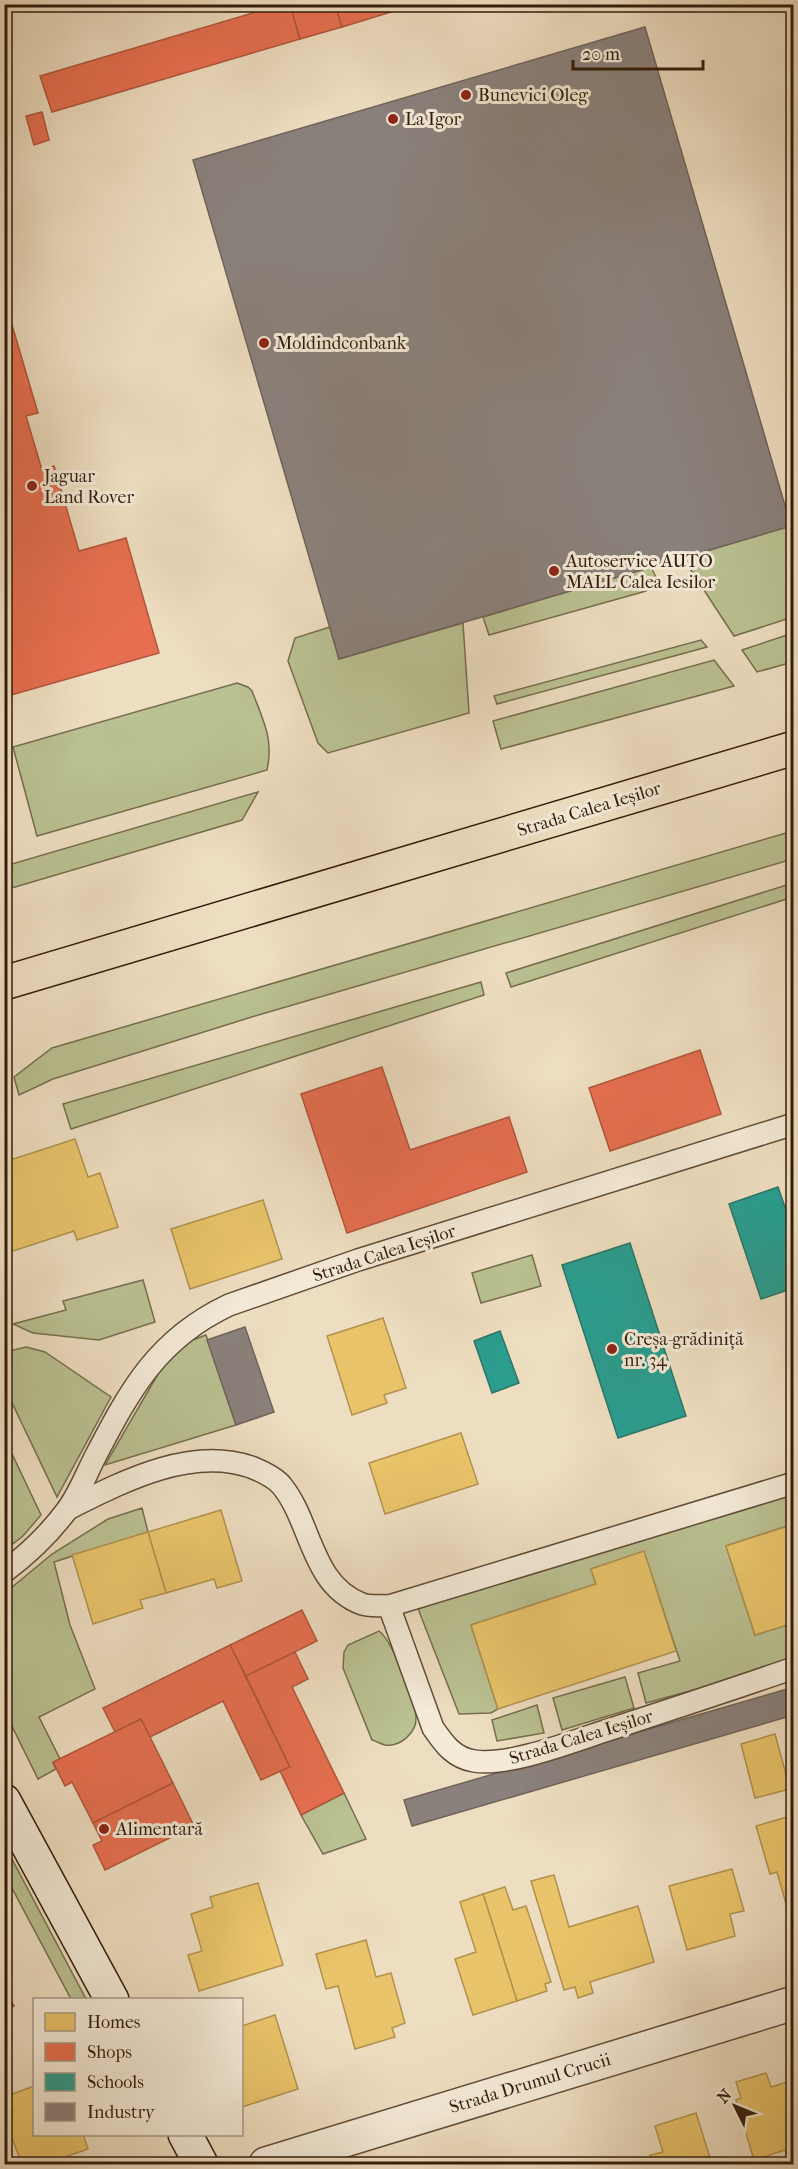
<svg xmlns="http://www.w3.org/2000/svg" width="798" height="2169" font-family="'IM FELL French Canon',serif">
	<rect width="100%" height="100%" fill="#eedec1"/>
	<filter id="stains"><feTurbulence type="fractalNoise" baseFrequency=".00333" numOctaves="4"/><feColorMatrix values="0 0 0 0 .2 0 0 0 0 .09 0 0 0 0 .02 0 0 0 .5 -.17"/></filter>
	<radialGradient id="worn" r=".72"><stop offset=".6" stop-color="#630" stop-opacity="0"/><stop offset="1" stop-color="#630" stop-opacity=".3"/></radialGradient>
	<!-- green -->
	<g fill="#bac192" stroke="#766e4e" stroke-width="1.5">
		<polygon points="793,525 793,617 734,636 683,558"/>
		<polygon points="651,567 657,579 646,591 489,635 483,617"/>
		<polygon points="463,623 469,713 328,753 318,743 288,661 295,638 330,627 339,659"/>
		<polygon points="793,633 793,662 757,672 742,650"/>
		<polygon points="701,640 707,647 497,704 494,696"/>
		<polygon points="714,660 734,686 501,749 493,721"/>
		<path d="M237 683 248 687 252 691C263 720 274 739 267 770L37 836 13 747Z"/>
		<polygon points="258,792 242,820 5,890 5,866"/>
		<polygon points="793,831 793,859 255,1016 53,1079 19,1095 14,1077 52,1048"/>
		<polygon points="793,883 793,897 511,987 506,973"/>
		<polygon points="481,982 484,995 71,1129 63,1104"/>
		<polygon points="532,1255 541,1286 481,1303 472,1273"/>
		<polygon points="143,1280 155,1322 99,1340 33,1333 13,1324 66,1310 63,1301"/>
		<polygon points="206,1335 236,1425 105,1465 158,1374 182,1344"/>
		<polygon points="26,1347 45,1352 111,1397 57,1497 5,1388 5,1352"/>
		<polygon points="4,1437 41,1515 23,1536 5,1550"/>
		<polygon points="793,1491 793,1524 726,1546 755,1635 793,1623 793,1657 730,1680 646,1703 638,1673 680,1661 644,1552 591,1569 596,1584 471,1625 498,1709 491,1713 459,1714 417,1606"/>
		<polygon points="142,1508 148,1532 54,1562 70,1625 95,1689 39,1717 60,1759 53,1763 56,1769 38,1779 5,1712 5,1593 52,1554 108,1519"/>
		<path d="M379 1631C392 1640 415 1700 416 1717 417 1732 401 1747 385 1745 381 1744 376 1741 372 1740L343 1668 344 1652 348 1645Z"/>
		<polygon points="625,1677 634,1708 562,1730 553,1698"/>
		<polygon points="537,1705 544,1733 497,1741 492,1720"/>
		<polygon points="344,1793 366,1839 323,1854 301,1815"/>
		<polygon points="5,1846 86,1999 71,1999 5,1875"/>
	</g>
	<!-- homes -->
	<g fill="#e9c46a" stroke="#b2924e" stroke-width="1.5">
		<polygon points="75,1139 88,1177 100,1173 118,1227 77,1240 74,1231 4,1254 4,1162"/>
		<polygon points="263,1200 282,1259 190,1289 171,1229"/>
		<polygon points="383,1318 406,1388 384,1395 387,1403 352,1415 327,1336"/>
		<polygon points="461,1433 478,1484 385,1514 369,1463"/>
		<polygon points="221,1510 242,1581 217,1588 214,1579 166,1593 148,1532"/>
		<polygon points="794,1524 794,1623 755,1635 726,1546"/>
		<polygon points="148,1532 166,1593 140,1600 143,1608 93,1624 72,1555"/>
		<polygon points="644,1551 676,1651 498,1709 471,1625 596,1584 591,1569"/>
		<polygon points="775,1734 790,1789 755,1798 741,1744"/>
		<polygon points="794,1815 794,1920 791,1921 777,1872 770,1874 756,1826"/>
		<polygon points="732,1869 744,1911 730,1914 735,1936 687,1950 669,1886"/>
		<polygon points="554,1875 569,1927 638,1906 654,1962 590,1982 593,1993 578,1998 575,1987 564,1990 531,1881"/>
		<polygon points="258,1883 283,1965 199,1991 188,1955 202,1951 191,1914 213,1907 210,1897"/>
		<polygon points="505,1887 513,1910 526,1906 551,1982 545,1984 547,1991 517,2001 483,1894"/>
		<polygon points="483,1894 517,2001 473,2015 455,1959 476,1952 460,1902"/>
		<polygon points="366,1940 376,1977 391,1973 405,2023 392,2028 395,2037 355,2049 338,1986 326,1989 316,1954"/>
		<polygon points="275,2015 298,2089 242,2107 242,2026"/>
		<polygon points="766,2073 771,2087 794,2080 794,2164 790,2164 785,2150 754,2160 736,2100 741,2098 736,2082"/>
		<polygon points="34,2086 34,2134 83,2134 88,2149 45,2164 22,2164 4,2117 4,2115 13,2112 7,2096"/>
		<polygon points="696,2113 712,2164 653,2164 650,2155 663,2152 655,2126"/>
	</g>
	<!-- shops -->
	<g fill="#e76f51" stroke="#b1563c" stroke-width="1.5">
		<polygon points="283,4 290,4 300,39 52,112 40,76"/>
		<polygon points="290,4 335,4 342,27 300,39"/>
		<polygon points="335,4 417,4 342,27"/>
		<polygon points="42,112 49,140 34,145 26,116"/>
		<polygon points="4,298 38,413 26,416 42,470 54,466 79,551 126,538 159,653 4,697"/>
		<polygon points="700,1050 721,1114 610,1151 589,1088"/>
		<polygon points="382,1067 410,1150 509,1117 527,1172 347,1233 301,1094"/>
		<polygon points="302,1610 317,1641 246,1676 230,1645"/>
		<polygon points="230,1645 290,1767 261,1780 223,1701 150,1737 141,1719 115,1732 103,1708"/>
		<polygon points="295,1652 308,1679 292,1687 344,1793 301,1815 280,1771 290,1767 246,1676"/>
		<polygon points="141,1719 173,1783 93,1823 72,1782 65,1786 53,1762"/>
		<polygon points="173,1783 194,1826 105,1870 93,1845 102,1841 93,1823"/>
		<polygon points="4,1988 14,2006 4,2011"/>
	</g>
	<!-- schools -->
	<g fill="#2a9d8f" stroke="#2c7667" stroke-width="1.5">
		<polygon points="778,1187 794,1233 794,1288 761,1299 729,1204"/>
		<polygon points="630,1243 686,1416 618,1438 562,1265"/>
		<polygon points="500,1331 519,1383 492,1393 474,1341"/>
	</g>
	<!-- industry -->
	<g fill="#8a817c" stroke="#70635a" stroke-width="1.5">
		<polygon points="645,27 791,526 339,659 193,160"/>
		<polygon points="245,1327 274,1412 236,1425 207,1340"/>
		<polygon points="794,1687 794,1715 412,1826 404,1800"/>
	</g>
	<g fill="none" stroke-linecap="round" stroke-linejoin="round">
		<!-- service casing -->
		<g stroke="#614c38" stroke-width="24">
			<g id="service">
				<path d="M68 1509C122 1482 190 1446 251 1467 261 1471 275 1477 282 1486 312 1523 311 1585 362 1604 370 1607 381 1605 389 1606L794 1483"/>
				<path d="M4 1572C27 1555 50 1533 67 1510 78 1495 86 1475 95 1457 130 1390 157 1339 229 1305L358 1260 794 1124"/>
				<path d="M389 1606 433 1728C444 1744 454 1758 474 1761 509 1767 576 1740 611 1729 672 1709 733 1689 794 1668"/>
			</g>
		</g>
		<!-- minor casing -->
		<g stroke="#614c38" stroke-width="36">
			<polyline id="minor" points="266,2164 794,2003"/>
		</g>
		<!-- secondary casing -->
		<g stroke="#321c0b" stroke-width="36">
			<g id="secondary">
				<polyline points="4,1801 112,2000"/>
				<polyline points="185,2134 201,2164"/>
			</g>
		</g>
		<!-- primary casing -->
		<g stroke="#321c0b" stroke-width="36">
			<polyline id="primary" points="4,983 794,748"/>
		</g>
		<!-- service -->
		<use href="#service" stroke="#f4ead7" stroke-width="21"/>
		<!-- minor -->
		<use href="#minor" stroke="#f4ead7" stroke-width="33"/>
		<!-- secondary -->
		<use href="#secondary" stroke="#f4ead7" stroke-width="33"/>
		<!-- primary -->
		<use href="#primary" stroke="#eedec1" stroke-width="33"/>
	</g>
	<!-- markers -->
	<g fill="#8f2418" stroke="#f4ead7" stroke-width="2">
		<circle cx="466" cy="95" r="6"/>
		<circle cx="393" cy="119" r="6"/>
		<circle cx="264" cy="343" r="6"/>
		<circle cx="32" cy="486" r="6"/>
		<circle cx="554" cy="571" r="6"/>
		<circle cx="612" cy="1349" r="6"/>
		<circle cx="104" cy="1829" r="6"/>
	</g>
	<g text-anchor="middle" stroke-width="6" stroke-linejoin="round" paint-order="stroke">
		<!-- poi labels -->
		<g font-size="18" fill="#321c0b" stroke="#f4ead7" text-anchor="start">
			<text x="478" y="101">Bunevici Oleg</text>
			<text x="405" y="125">La Igor</text>
			<text x="276" y="349">Moldindconbank</text>
			<text x="44" y="482">Jaguar<tspan x="44" dy="21">Land Rover</tspan></text>
			<text x="566" y="567">Autoservice AUTO<tspan x="566" dy="21">MALL Calea Iesilor</tspan></text>
			<text x="624" y="1345">Creșa-grădiniță<tspan x="624" dy="21">nr. 34</tspan></text>
			<text x="116" y="1835">Alimentară</text>
		</g>
		<!-- street labels -->
		<g font-size="18" fill="#321c0b" stroke="#f4ead7">
			<text transform="translate(589 809) rotate(-17)" y="6">Strada Calea Ieșilor</text>
			<text transform="translate(384 1253) rotate(-18)" y="6">Strada Calea Ieșilor</text>
			<text transform="translate(581 1737) rotate(-17)" y="6">Strada Calea Ieșilor</text>
			<text transform="translate(530 2083) rotate(-17)" y="6">Strada Drumul Crucii</text>
		</g>
	</g>
	<!-- margin -->
	<rect width="798" height="2169" fill="none" stroke="#eedec1" stroke-width="24"/>
	<rect x="6" y="6" width="786" height="2157" fill="none" stroke="#321c0b" stroke-width="3"/>
	<rect x="12" y="12" width="774" height="2145" fill="none" stroke="#321c0b" stroke-width="1.5"/>
	<!-- legend -->
	<rect x="33" y="1998" width="210" height="138" fill="#f4ead7" stroke="#a69885" stroke-width="1.5"/>
	<rect x="45" y="2013" width="30" height="18" fill="#e9c46a" stroke="#a69885" stroke-width="1.5"/>
	<text x="87" y="2028" font-size="18" fill="#321c0b">Homes</text>
	<rect x="45" y="2043" width="30" height="18" fill="#e76f51" stroke="#a69885" stroke-width="1.5"/>
	<text x="87" y="2058" font-size="18" fill="#321c0b">Shops</text>
	<rect x="45" y="2073" width="30" height="18" fill="#2a9d8f" stroke="#a69885" stroke-width="1.5"/>
	<text x="87" y="2088" font-size="18" fill="#321c0b">Schools</text>
	<rect x="45" y="2103" width="30" height="18" fill="#8a817c" stroke="#a69885" stroke-width="1.5"/>
	<text x="87" y="2118" font-size="18" fill="#321c0b">Industry</text>
	<!-- north arrow -->
	<g transform="translate(735 2106) rotate(313)" stroke="#f4ead7" stroke-width="4.5" paint-order="stroke">
	<path d="M0-4.5L10 22L0 15L-10 22Z" fill="#321c0b"/>
	<text y="-9" font-size="16" font-weight="bold" text-anchor="middle" fill="#321c0b">N</text>
	</g>
	<!-- scale -->
	<path d="M573 60v9h130v-9" fill="none" stroke="#321c0b" stroke-width="3"/>
	<text x="582" y="60" font-size="18" fill="#321c0b" stroke="#f4ead7" stroke-width="4.5" paint-order="stroke">20 m</text>
	<rect width="100%" height="100%" filter="url(#stains)"/>
	<rect width="100%" height="100%" fill="url(#worn)"/>
</svg>
